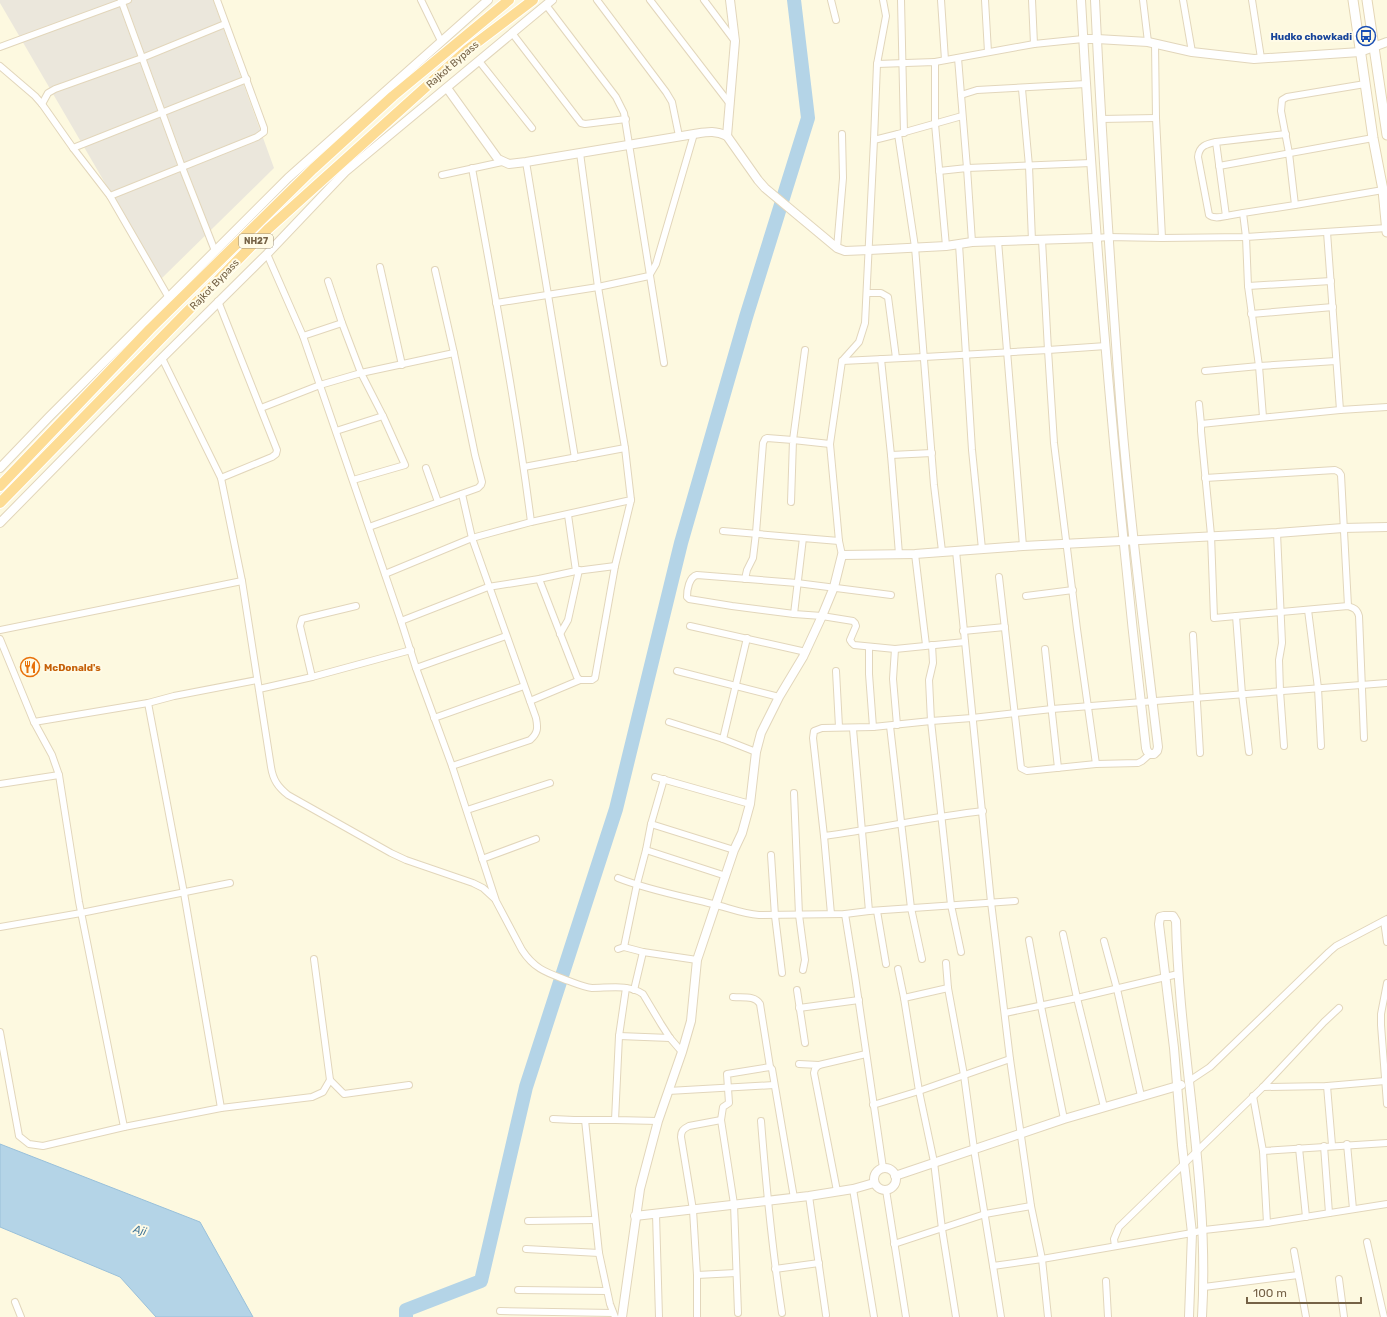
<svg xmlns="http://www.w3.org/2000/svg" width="1387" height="1317" font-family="Rubik,sans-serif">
	<rect width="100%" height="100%" fill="#fdf9e0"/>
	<!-- industrial -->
	<polygon fill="#ebe7dc" points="0,0 213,0 274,168 161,279 0,3"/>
	<!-- water -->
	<polygon fill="#b4d4e7" stroke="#99c0da" points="0,1144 200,1222 253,1317 156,1317 120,1277 0,1227"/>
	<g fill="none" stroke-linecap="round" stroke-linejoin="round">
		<!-- river -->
		<polyline stroke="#b4d4e7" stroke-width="14" points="406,1317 406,1310 481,1281 526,1087 616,809 681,543 746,317 808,118 794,0"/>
		<!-- minor casing -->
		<g stroke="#e2d6bb" stroke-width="8">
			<g id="minor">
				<polyline points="121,0 182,167 215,251"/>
				<polyline points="421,0 441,41"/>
				<polyline points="597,0 666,92 672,102 679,136"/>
				<polyline points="650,0 730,104"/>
				<polyline points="704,0 734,40"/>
				<polyline points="831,0 836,20"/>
				<polyline points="883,0 886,16 877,64 935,62 935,124 946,246"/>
				<polyline points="901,0 904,133"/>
				<polyline points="941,0 945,60"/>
				<polyline points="985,0 988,52"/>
				<polyline points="1032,0 1034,44"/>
				<polyline points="1143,0 1148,42"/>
				<polyline points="1183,0 1192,52"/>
				<polyline points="1252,0 1261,58"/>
				<polyline points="546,5 616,97 624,113 664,363"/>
				<polyline points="512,33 581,123 585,124 626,119"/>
				<polyline points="1155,43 1156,118 1162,238"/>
				<polyline points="0,47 128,0"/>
				<polyline points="958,58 967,168 1091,163"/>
				<polyline points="479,61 532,128"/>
				<polyline points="935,62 1034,44 1083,39"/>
				<polyline points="0,66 35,96 42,104 73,148 110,196 169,298"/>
				<polyline points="1022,89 1029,166 1032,241"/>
				<polyline points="961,95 977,90 1086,84"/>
				<polyline points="42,104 48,93 55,89 142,58 225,24"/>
				<polyline points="1101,119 1156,118"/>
				<polyline points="874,140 877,64"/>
				<path d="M1216 142C1206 144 1199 146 1198 157L1209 215C1214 219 1221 217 1226 216"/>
				<polyline points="73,148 247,79"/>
				<polyline points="526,162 575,458"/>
				<polyline points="1219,166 1373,138"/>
				<path d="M472 168C493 286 516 403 531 522"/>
				<polyline points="939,171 967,168 972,242"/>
				<polyline points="442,175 502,162"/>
				<polyline points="110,196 257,137 264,132 264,128 217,0"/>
				<polyline points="1295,205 1383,190"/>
				<polyline points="1243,213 1226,216 1216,142 1286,134"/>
				<polyline points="1327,232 1340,410"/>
				<polyline points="1097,238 1108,237 1162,238 1246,237 1243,213 1295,205 1289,153 1281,111 1282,100 1287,97 1365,84"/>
				<polyline points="1042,240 1048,350 1106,346"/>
				<polyline points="998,241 1023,546"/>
				<polyline points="959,244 972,450 982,549"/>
				<polyline points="837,248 843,178 842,134"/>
				<path d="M267 254 303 336 401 621 416 668 452 766 496 901 522 950C535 970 548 973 569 981 577 984 584 987 592 988 609 988 629 984 643 994L661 1024 670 1038 682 1052"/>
				<polyline points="380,267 402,365"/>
				<polyline points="328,281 342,323 361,373 383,416 405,465 353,480"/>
				<polyline points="1248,286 1331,281"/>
				<polyline points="867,293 881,293 888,297 896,358"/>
				<polyline points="218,301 277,450 276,454 272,457 221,478"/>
				<polyline points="496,303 598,287 649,276 656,264 694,134"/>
				<polyline points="1251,314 1333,307"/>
				<polyline points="303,336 342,323"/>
				<polyline points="805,350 793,440 830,444"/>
				<path d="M162 358 221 478 242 581 271 767C273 780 278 787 288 795L391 853 406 860 473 883 483 888 495 899"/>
				<polyline points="881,359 891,455 899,554"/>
				<polyline points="842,361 924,357 1048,350 1054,443 1077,629 1096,764"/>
				<polyline points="1205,371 1259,366 1336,361"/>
				<polyline points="1199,404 1201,424"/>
				<polyline points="261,408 320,385 361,373 454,353"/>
				<polyline points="1263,417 1259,366 1248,286 1246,237 1387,228"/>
				<polyline points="336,431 383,416"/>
				<polyline points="891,455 932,453"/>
				<polyline points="524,467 625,448 598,287 580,153"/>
				<polyline points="426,468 438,502"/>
				<polyline points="1205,478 1335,470 1339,472 1341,475 1348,606"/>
				<polyline points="369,527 478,488 481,485 482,482 475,455 454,353 435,270"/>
				<polyline points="723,531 803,538"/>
				<polyline points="1277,533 1282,643 1279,660 1280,691 1284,746"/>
				<polyline points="942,551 934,485 915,247 898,134 962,116"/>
				<polyline points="956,551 991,902 1010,1059 1031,1206 1042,1259 1048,1317"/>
				<polyline points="915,554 926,645"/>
				<polyline points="842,555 839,541 830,444 831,437 842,361 859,342 865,323 874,140 898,134"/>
				<polyline points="576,571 615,566"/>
				<polyline points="385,574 472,538 531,522 631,500 625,448"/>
				<polyline points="999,577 1021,768 1027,771 1096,764 1138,763 1142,761 1150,754"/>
				<polyline points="539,579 577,677 580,680 592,680 595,678 615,566 631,500"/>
				<polyline points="745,579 747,570 753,558 756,533 763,443 765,439 767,438 793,440 791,502"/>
				<path d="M891 595 797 583 697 575C689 577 687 590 687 597L689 599 732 606 794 614 822 616 853 621 855 623 856 626 850 640 852 643 854 645 895 649 965 642"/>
				<polyline points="1026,596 1073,590"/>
				<polyline points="1308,610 1318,688 1321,746"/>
				<polyline points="794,614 803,538 839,541"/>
				<polyline points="1236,616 1242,694 1249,752"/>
				<polyline points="401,621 488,587 539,579 576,571 568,515"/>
				<polyline points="690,626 806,652"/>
				<polyline points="0,630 242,581"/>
				<polyline points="963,631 1005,627"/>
				<polyline points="560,634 568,620 579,570"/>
				<polyline points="1193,635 1200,753"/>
				<polyline points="0,639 34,722 52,755 59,775 79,902 124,1127 221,1108 312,1097 323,1092 330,1080 314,959"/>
				<polyline points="932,645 933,663 929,680 931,721 951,905 961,952"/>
				<polyline points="869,647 869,674 873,727"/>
				<polyline points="895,649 893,679 897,725"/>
				<polyline points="1045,649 1058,768"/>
				<polyline points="416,668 506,636"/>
				<polyline points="677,671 779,697"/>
				<polyline points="836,671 839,727"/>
				<polyline points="312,677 300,626 302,619 356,606"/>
				<polyline points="259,689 312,677 411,650"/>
				<polyline points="530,701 580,680"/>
				<polyline points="148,703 184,893 221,1108"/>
				<polyline points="434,718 524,686"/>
				<polyline points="34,722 148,703 174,696 257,680"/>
				<polyline points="669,722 723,739 756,752"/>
				<polyline points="890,726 911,908 922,959"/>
				<polyline points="853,729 869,911"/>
				<path d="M1364 738 1359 616C1357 609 1354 608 1348 606L1214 618 1211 535 1201 431V424L1340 410 1387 407"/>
				<polyline points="723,739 747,638"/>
				<path d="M452 766 530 740C538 733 538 728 536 718L472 538 462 494"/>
				<polyline points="655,777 750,804"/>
				<polyline points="0,784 59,775"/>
				<polyline points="794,793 799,915 805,960 803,970"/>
				<polyline points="467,810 550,783"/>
				<polyline points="651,824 734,850"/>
				<path d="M824 836C877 829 930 817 983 811"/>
				<polyline points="646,850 726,876"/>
				<polyline points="771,855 775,916 782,973"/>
				<polyline points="482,859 536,839"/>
				<path d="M618 878C648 890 681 896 713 904 729 908 743 914 759 915L845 914 869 911 1015 901"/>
				<polyline points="877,911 886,964"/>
				<polyline points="831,914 824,836 813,738 814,731 822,728 873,727 931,721 972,718 1052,709 1387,683"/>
				<polyline points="845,914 855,976 883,1168"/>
				<polyline points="1384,921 1387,942"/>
				<polyline points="0,927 81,913 230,883"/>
				<polyline points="1063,934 1077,998 1104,1107"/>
				<polyline points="1029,940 1041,1006 1064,1119"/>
				<polyline points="1104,941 1117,989 1141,1096"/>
				<polyline points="624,947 637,884 646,850 651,824 664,779"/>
				<polyline points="618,949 624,947 643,952 697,960"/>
				<polyline points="946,963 948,988 964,1075 974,1149 993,1266 1042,1259 1192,1233 1204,1230 1267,1223 1387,1204"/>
				<polyline points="898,969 904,998 919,1091 934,1162 942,1229 956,1317"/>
				<polyline points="1387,983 1381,1014 1381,1025 1387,1104"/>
				<polyline points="626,988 619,1036 615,1120 658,1121"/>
				<polyline points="634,990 643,952"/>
				<polyline points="797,990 805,1043"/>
				<path d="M733 997C742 998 755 995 760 1004L770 1067 772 1069 794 1198"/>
				<polyline points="904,998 948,988"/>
				<polyline points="799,1008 859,1000"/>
				<polyline points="1005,1013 1077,998 1178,974"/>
				<polyline points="0,1032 19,1136 29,1144 43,1146 124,1127"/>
				<polyline points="619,1036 670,1038"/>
				<polyline points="799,1064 819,1065"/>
				<polyline points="330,1080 344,1094 409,1085"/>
				<polyline points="1189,1081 1210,1067 1329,952 1336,946 1387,919"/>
				<polyline points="1327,1086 1332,1145"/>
				<polyline points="1263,1087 1327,1086 1385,1081"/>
				<polyline points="668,1091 774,1085"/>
				<polyline points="1253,1096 1263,1151 1267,1223"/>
				<polyline points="873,1105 919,1091 1010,1059"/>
				<polyline points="553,1119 574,1120 615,1120"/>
				<polyline points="585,1120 599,1253 610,1304 615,1317"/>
				<path d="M761 1121C766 1185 772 1249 782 1313"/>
				<polyline points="1347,1144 1353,1209"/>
				<polyline points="1324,1146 1329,1213"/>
				<polyline points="1299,1148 1306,1217"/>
				<polyline points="1263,1151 1387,1143"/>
				<polyline points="853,1189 874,1317"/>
				<polyline points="886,1190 906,1317"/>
				<polyline points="837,1191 814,1073 815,1069 819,1065 866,1054"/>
				<polyline points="809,1196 826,1315"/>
				<polyline points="656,1214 659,1317"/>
				<polyline points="528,1221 595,1220"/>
				<polyline points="1367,1242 1384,1317"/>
				<polyline points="894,1244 985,1214 1031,1206"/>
				<polyline points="1115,1246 1114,1239 1119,1227 1263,1087 1324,1022 1339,1008"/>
				<polyline points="526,1249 599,1253"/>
				<polyline points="1294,1251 1306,1317"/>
				<polyline points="993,1266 1001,1317"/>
				<polyline points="775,1269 819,1263"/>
				<polyline points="697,1275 736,1273"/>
				<polyline points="1339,1279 1344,1317"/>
				<polyline points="1106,1281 1108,1317"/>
				<polyline points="1204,1287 1298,1275"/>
				<polyline points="518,1290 607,1291"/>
				<polyline points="15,1302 21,1317"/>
				<polyline points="500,1311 613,1313"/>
				<polyline points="738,1313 734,1204 721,1120 723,1107 729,1103 727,1074 770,1067"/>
				<path d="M697 1317V1275L693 1210 681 1137C681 1131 683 1129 689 1126L721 1120"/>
			</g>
		</g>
		<!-- tertiary casing -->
		<g stroke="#e2d6bb" stroke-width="10">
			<g id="tertiary">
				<path d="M1081 0C1095 250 1117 499 1146 748L1147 751 1150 754H1154L1157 751 1158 747C1143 622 1127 497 1118 372 1109 248 1101 124 1095 0"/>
				<polyline points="1083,39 1097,39 1148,42 1192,52 1254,59 1360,52 1387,42"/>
				<path d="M447 88 498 159 509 164 526 162 694 134C707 132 715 130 727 136L758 180 765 188 837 248 845 251 869 250 946 246 972 242 1097 238"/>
				<polyline points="727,136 735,41 730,0"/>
				<polyline points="0,468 49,417 288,178 488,0"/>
				<polyline points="0,523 162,358 267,254 345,172 552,0"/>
				<circle cx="885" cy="1179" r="11"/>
				<polyline points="895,1176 1064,1119 1181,1085"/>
				<polyline points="635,1216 809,1196 853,1189 874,1183"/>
				<polyline points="622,1317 640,1189 658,1121 682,1052 691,1021 697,960 734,850 742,833 750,804 756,752 761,733 779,697 803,657 822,616 834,587 842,555 915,554 1023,546 1277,533 1343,528 1387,527"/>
				<path d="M1189 1317 1192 1233 1182 1145 1174 1048 1159 924 1160 917 1164 916H1173L1176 921C1179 1053 1210 1184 1202 1317"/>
			</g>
		</g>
		<!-- secondary casing -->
		<g stroke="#e4d6b6" stroke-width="11">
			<g id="secondary">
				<polyline points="1353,0 1373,138 1383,190 1387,232"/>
				<polyline points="1367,0 1387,135"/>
			</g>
		</g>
		<!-- trunk casing -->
		<g stroke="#fff" stroke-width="12">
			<g id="trunk">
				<polyline points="0,486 150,329 313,169 393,96 509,0"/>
				<polyline points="0,503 268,229 467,50 533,0"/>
			</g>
		</g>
		<!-- minor -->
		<use href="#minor" stroke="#fff" stroke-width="6"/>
		<!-- tertiary -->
		<use href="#tertiary" stroke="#fff" stroke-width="8"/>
		<!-- secondary -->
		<use href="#secondary" stroke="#fff" stroke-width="9"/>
		<!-- trunk -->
		<use href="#trunk" stroke="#fddc94" stroke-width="10"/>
	</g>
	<!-- icons -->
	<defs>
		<g id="bus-ring" transform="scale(1)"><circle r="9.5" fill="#fffbe7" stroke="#1a4fb4" stroke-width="1.5"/><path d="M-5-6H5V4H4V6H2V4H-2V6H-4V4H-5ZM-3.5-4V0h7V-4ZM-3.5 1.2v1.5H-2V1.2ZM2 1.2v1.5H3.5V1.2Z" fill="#1a4fb4"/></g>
		<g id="restaurant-ring" transform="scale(1)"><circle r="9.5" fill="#fffbe7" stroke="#e8710a" stroke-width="1.5"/><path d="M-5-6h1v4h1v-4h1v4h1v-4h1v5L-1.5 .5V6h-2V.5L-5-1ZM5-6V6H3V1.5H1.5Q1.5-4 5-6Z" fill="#e8710a"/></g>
	</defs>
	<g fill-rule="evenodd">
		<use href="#bus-ring" x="1366" y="36"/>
		<use href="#restaurant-ring" x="30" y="667"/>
	</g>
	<g text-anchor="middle" stroke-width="4" stroke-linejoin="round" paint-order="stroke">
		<!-- shield labels -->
		<rect fill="#fffbe7" stroke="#9e9076" stroke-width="1" x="239" y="234" width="34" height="14" rx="3"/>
		<g font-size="9" font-weight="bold" fill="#756246">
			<text x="256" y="244">NH27</text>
		</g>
		<!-- transit labels -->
		<g font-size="10" font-weight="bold" fill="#164399" stroke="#fffbe7" text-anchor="end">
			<text x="1352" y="40">Hudko chowkadi</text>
		</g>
		<!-- street labels -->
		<g font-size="10" fill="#756246" stroke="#fffbe7">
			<text transform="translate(452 64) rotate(-41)" y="4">Rajkot Bypass</text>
			<text transform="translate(214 284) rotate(-46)" y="4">Rajkot Bypass</text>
		</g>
		<!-- food labels -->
		<g font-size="10" font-weight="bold" fill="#c56008" stroke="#fffbe7" text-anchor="start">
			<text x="44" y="671">McDonald's</text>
		</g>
		<!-- water labels -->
		<g font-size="11" font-style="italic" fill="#447798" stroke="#fffbe7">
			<text transform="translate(140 1230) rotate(14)" y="4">Aji</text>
		</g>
	</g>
	<!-- scale -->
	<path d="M1247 1297v6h114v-6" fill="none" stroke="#756246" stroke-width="2"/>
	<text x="1253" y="1297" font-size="12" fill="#756246" stroke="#fffbe7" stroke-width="3" paint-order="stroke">100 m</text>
</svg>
